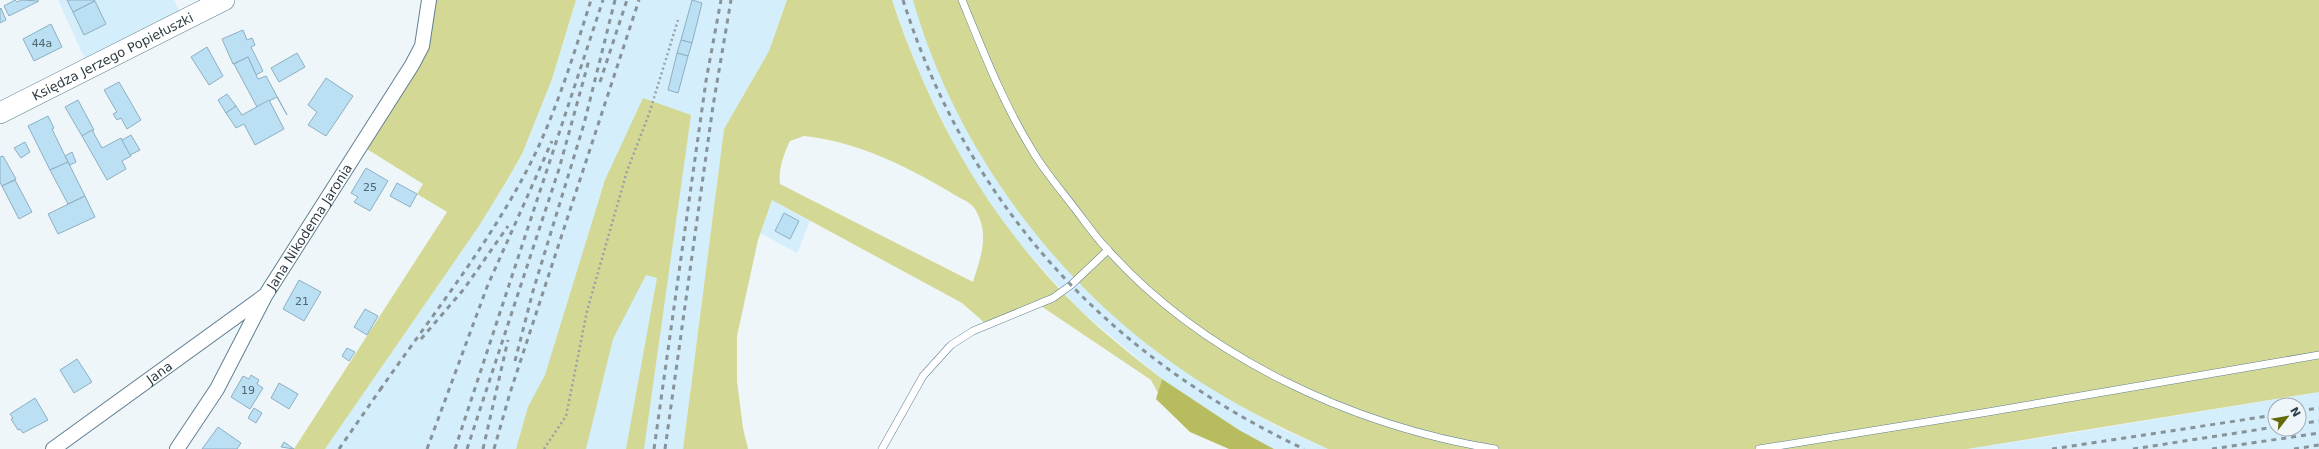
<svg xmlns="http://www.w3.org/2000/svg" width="2319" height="449" font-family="'DejaVu Sans',sans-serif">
	<rect width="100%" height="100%" fill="#eff6fa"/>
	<!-- built -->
	<g fill="#d4eefc" fill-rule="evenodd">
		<polygon points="58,0 174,0 184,20 89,68"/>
		<polygon points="576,0 787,0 769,51 724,129 683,449 325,449 479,226 506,182 522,154 552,79"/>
		<polygon points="892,0 913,0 939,73 979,152 1003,190 1026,221 1086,288 1159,353 1244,408 1284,430 1328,449 1274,449 1239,430 1162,379 1081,311 1016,240 987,201 963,163 920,76"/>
		<polygon points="772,200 810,221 797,253 760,233"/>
		<path d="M2319 392V449H1967L2071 433ZM2275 405H2299V429H2275Z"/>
	</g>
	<!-- green -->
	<g fill="#d3d894" fill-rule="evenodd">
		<polygon points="429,0 576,0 552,79 522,154 506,182 479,226 325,449 294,449 447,212 417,194 423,184 362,146 412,65"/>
		<path d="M787 0H892C932 120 990 222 1081 311 1106 335 1134 357 1162 379L1158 393 1151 380 1038 304 987 325 962 303 772 200 758 240 737 336V381L743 428 748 449H683L724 129 769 51ZM804 136C858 142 904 165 950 192 957 197 971 202 975 209 990 234 981 256 973 282L780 184C778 170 784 153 790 141Z"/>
		<path d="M913 0H2319V392L1967 449H1328C1269 423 1212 393 1160 354 1044 268 952 138 913 0Z"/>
		<polygon points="643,98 691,115 644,449 626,449 657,278 646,275 613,339 586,449 516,449 528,407 545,375 605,180"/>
	</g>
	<!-- forest -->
	<polygon fill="#b7bd5e" points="1162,379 1239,430 1274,449 1229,449 1190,432 1156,399"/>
	<!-- building -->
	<g fill="#bbe0f4" stroke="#8dafc2">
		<polygon points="15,0 17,2 21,0 39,1 9,16 4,6"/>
		<polygon points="67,0 94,0 95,1 73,12"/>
		<polygon points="692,0 702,3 692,43 681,40"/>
		<polygon points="95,1 106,24 84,35 73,12"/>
		<polygon points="1,8 6,20 0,23 0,9"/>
		<polygon points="51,24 62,47 34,61 23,39"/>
		<polygon points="243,30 247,40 252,38 255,45 251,47 263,71 256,75 248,57 233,64 222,39"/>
		<polygon points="681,40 692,43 688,56 677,53"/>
		<polygon points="207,47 223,76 209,85 191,57"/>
		<polygon points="297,53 305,67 279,82 271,68"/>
		<polygon points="677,53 688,56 678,93 668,90"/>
		<polygon points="248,57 258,79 266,76 287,115 277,97 257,107 234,64"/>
		<polygon points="326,78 353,96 326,136 308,125 317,112 308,105"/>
		<polygon points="119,82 141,120 127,129 121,118 117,120 113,114 117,112 104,90"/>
		<polygon points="227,94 236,106 226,113 218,100"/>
		<polygon points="78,100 94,130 82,136 65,107"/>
		<polygon points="269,100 284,129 255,145 244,124 236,128 226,113 236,106 242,115"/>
		<polygon points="48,116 54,128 52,129 68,162 50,170 28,126"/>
		<polygon points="92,130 102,148 121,138 131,156 122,161 126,169 107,180 82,136"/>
		<polygon points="131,135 140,150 130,155 122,140"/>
		<polygon points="25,142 30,152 21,158 14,148"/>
		<polygon points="72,152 76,162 70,165 65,156"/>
		<polygon points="3,156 16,179 2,186 0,182 0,157"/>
		<polygon points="68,162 85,196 68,204 50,170"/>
		<polygon points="366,168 388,181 370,211 354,202 358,197 351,193"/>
		<polygon points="15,180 32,212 19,219 2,186"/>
		<polygon points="397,183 417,194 410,207 390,196"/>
		<polygon points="85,196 95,217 58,234 48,214"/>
		<polygon points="784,213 799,221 790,239 775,231"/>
		<polygon points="299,280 321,292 304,321 283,309"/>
		<polygon points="365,309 378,316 367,335 354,327"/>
		<polygon points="347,348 355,352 349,361 342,356"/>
		<polygon points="77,359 92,382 74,393 60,370"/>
		<polygon points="251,375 259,380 257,384 263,388 250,409 231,397 243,376 249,379"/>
		<polygon points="279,383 298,394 289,409 271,398"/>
		<polygon points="35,398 48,420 23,433 20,429 18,430 11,419 13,418 10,414"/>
		<polygon points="254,408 262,413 256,423 248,418"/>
		<polygon points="218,427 241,443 237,449 202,449"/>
		<polygon points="284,442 294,449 281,447"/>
	</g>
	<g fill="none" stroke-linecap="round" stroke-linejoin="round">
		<!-- service casing -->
		<g stroke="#608193" stroke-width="8">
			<g id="service">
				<path d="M962 0C983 51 1003 103 1032 150 1044 171 1061 190 1076 210 1086 223 1096 238 1108 250 1205 358 1354 426 1495 449"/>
				<polyline points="882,449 923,376 951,345 973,331 1053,298 1071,285 1108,250"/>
				<polyline points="1759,449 1988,412 2319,355"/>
			</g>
		</g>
		<!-- minor casing -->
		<g stroke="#608193" stroke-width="16">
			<g id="minor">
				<path id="s1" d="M53 449 263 297"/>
				<path id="s2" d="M177 449 217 389 265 296 412 65 422 46 429 0"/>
			</g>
		</g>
		<!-- secondary casing -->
		<g stroke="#608193" stroke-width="22">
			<g id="secondary">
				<path id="s3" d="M0 113 224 0"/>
			</g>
		</g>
		<!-- path -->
		<polyline stroke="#97a1a7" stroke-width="2.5" stroke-dasharray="2 3" stroke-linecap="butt" points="544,449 566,416 587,311 627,171 649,114 678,20"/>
		<!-- service -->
		<use href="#service" stroke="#fff" stroke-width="7"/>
		<!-- minor -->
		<use href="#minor" stroke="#fff" stroke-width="14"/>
		<!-- secondary -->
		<use href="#secondary" stroke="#fff" stroke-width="21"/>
		<!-- rail -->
		<g stroke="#889299" stroke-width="3" stroke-dasharray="5 5" stroke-linecap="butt">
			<path d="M903 0C969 208 1108 356 1304 449"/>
			<polyline points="600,82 627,0"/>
			<polyline points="421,339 464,289 508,226"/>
			<polyline points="515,361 533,291 584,124 615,0"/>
			<path d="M380 390C434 312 496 236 537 150 559 102 575 51 591 0"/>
			<polyline points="2299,411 2319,408"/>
			<polyline points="2299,424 2319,421"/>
			<polyline points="339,449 382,387"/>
			<polyline points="427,449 487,287 552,141"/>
			<polyline points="455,449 603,0"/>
			<polyline points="467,449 559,169 589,60"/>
			<polyline points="483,449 508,340"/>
			<polyline points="494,449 510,393 639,0"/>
			<polyline points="654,449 706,81 721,0"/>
			<polyline points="665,449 713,106 731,0"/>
			<polyline points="2052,449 2275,415"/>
			<polyline points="2133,449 2275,427"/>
			<polyline points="2212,449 2319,433"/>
			<polyline points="2294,449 2319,445"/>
		</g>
	</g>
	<g text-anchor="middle" stroke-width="4" stroke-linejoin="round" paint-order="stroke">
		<!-- number labels -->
		<g font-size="11" fill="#526671">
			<text x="42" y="47">44a</text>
			<text x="370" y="191">25</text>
			<text x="302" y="305">21</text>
			<text x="248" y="394">19</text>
		</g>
		<!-- street labels -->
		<g font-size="13" fill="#2f3d45" stroke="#eff6fa">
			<text dy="5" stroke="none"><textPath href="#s3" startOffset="126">Księdza Jerzego Popiełuszki</textPath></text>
			<text dy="5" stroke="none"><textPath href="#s2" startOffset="259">Jana Nikodema Jaronia</textPath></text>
			<text dy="5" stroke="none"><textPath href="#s1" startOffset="131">Jana</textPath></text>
		</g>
	</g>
	<!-- north arrow -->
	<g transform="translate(2287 417) rotate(59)"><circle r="19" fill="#eff6fa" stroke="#a2acb2"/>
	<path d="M0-3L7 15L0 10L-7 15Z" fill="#666909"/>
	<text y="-6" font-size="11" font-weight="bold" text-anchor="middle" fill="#2f3d45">N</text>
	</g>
</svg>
